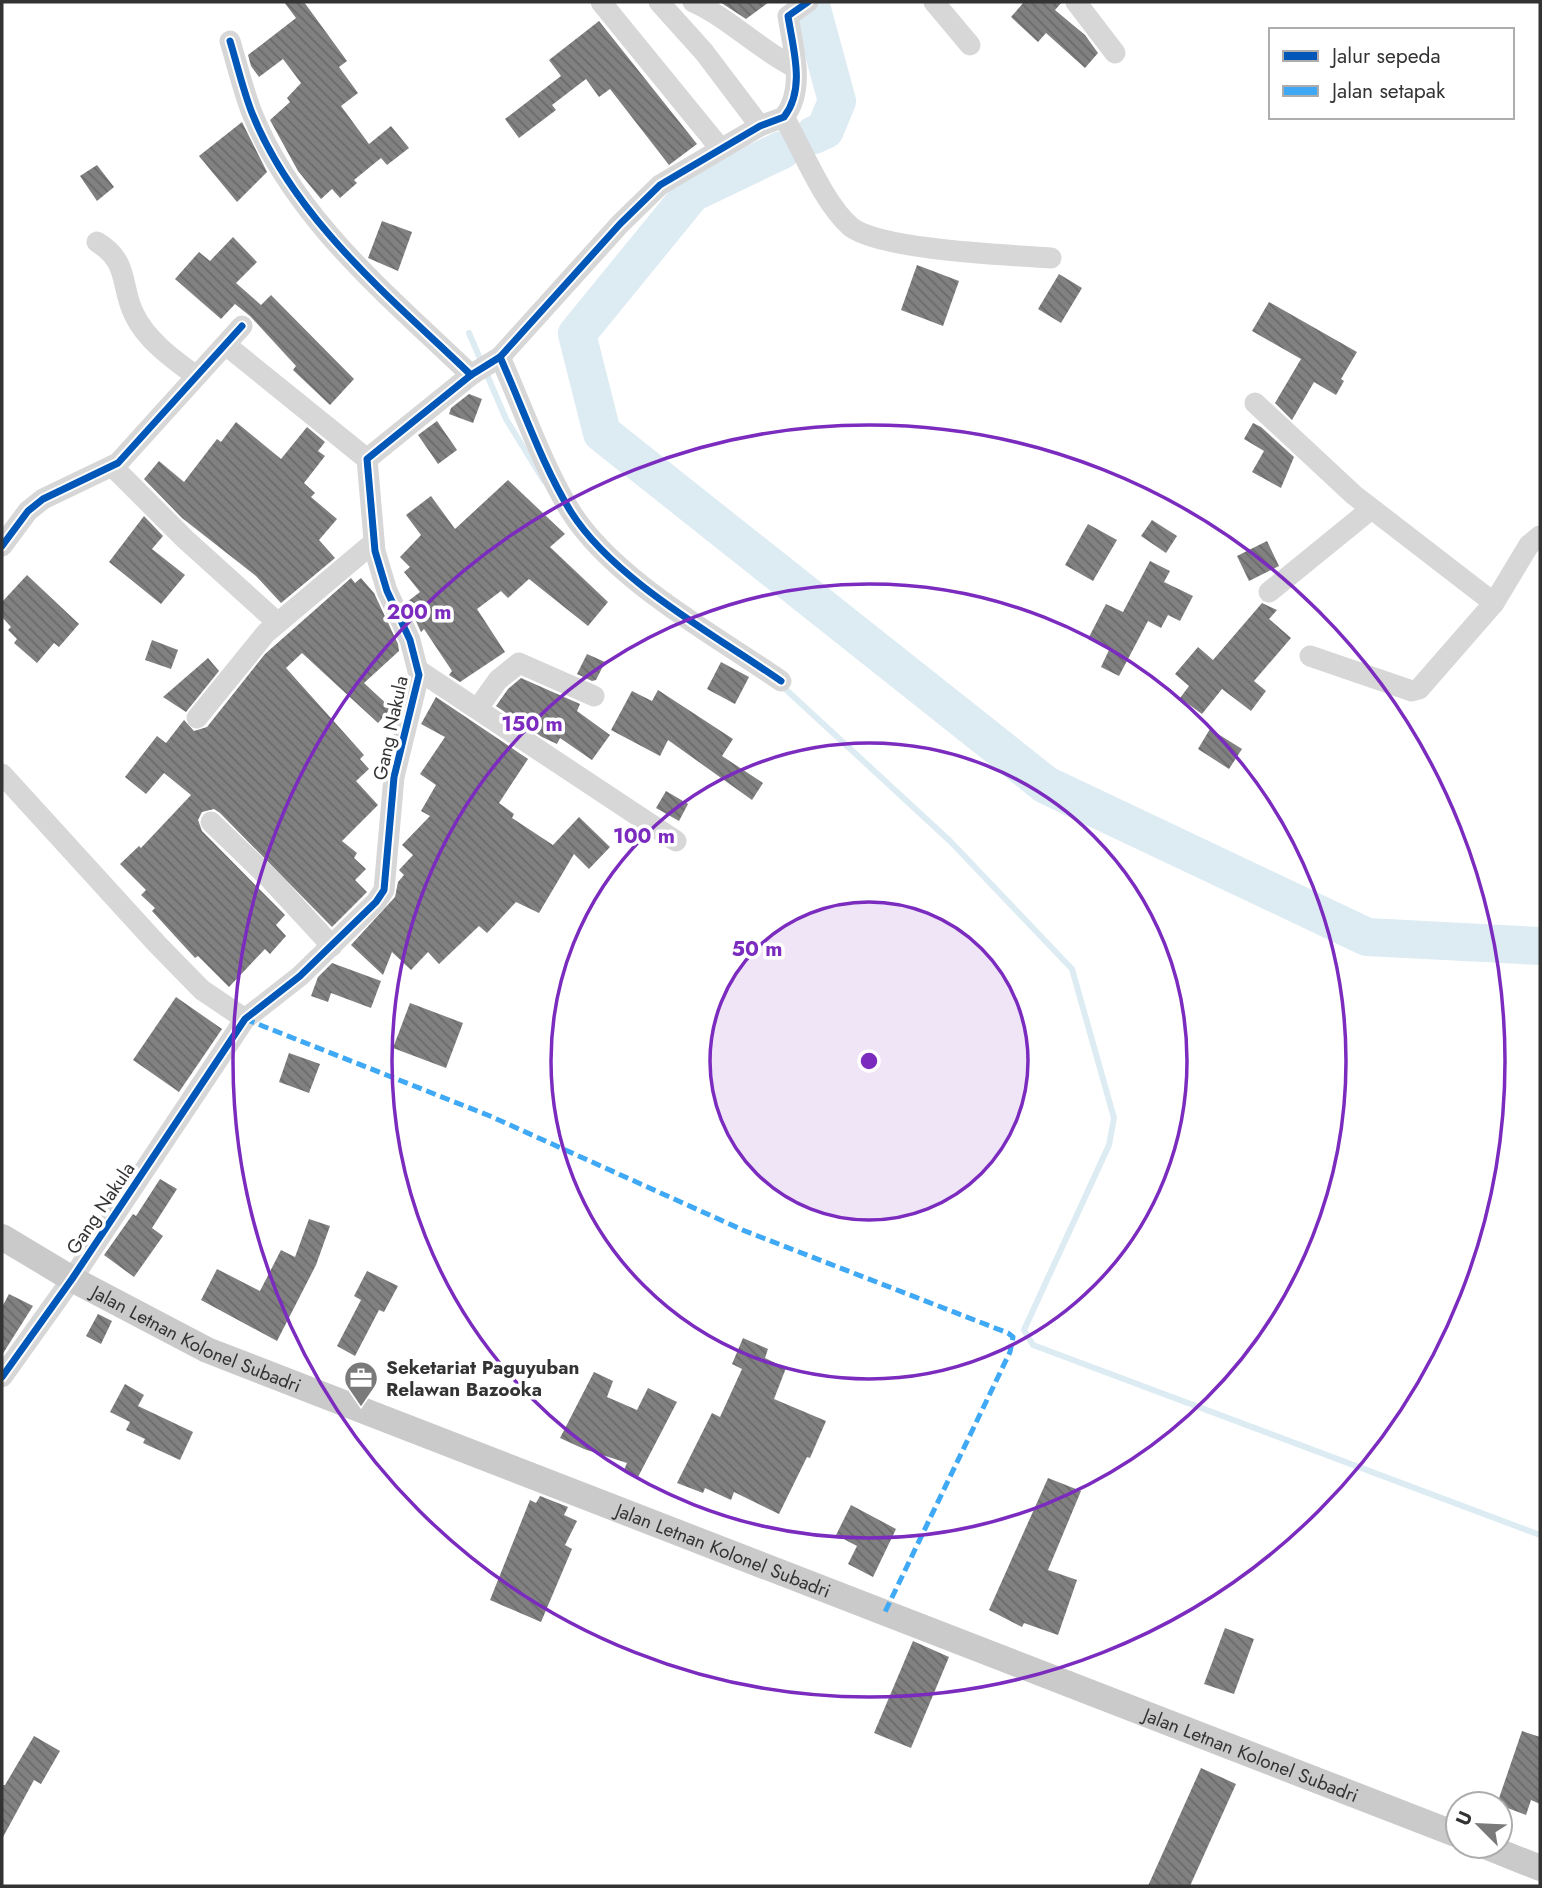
<svg xmlns="http://www.w3.org/2000/svg" width="1542" height="1888" font-family="Jost,sans-serif">
	<defs>
		<pattern id="building-back-hatch" width="6" height="6" patternUnits="userSpaceOnUse" patternTransform="scale(1.75)"><rect width="6" height="6" fill="#818181"/><path d="M-1 5l2 2M0 0l6 6M5-1l2 2" fill="none" stroke="#6a6a6a"/></pattern>
	</defs>
	<rect width="100%" height="100%" fill="#fff"/>
	<g fill="none" stroke-linecap="round" stroke-linejoin="round">
		<!-- stream -->
		<g stroke="#ddebf3" stroke-width="6">
			<polyline points="469,333 506,419 544,481"/>
			<polyline points="781,685 950,841 1072,969 1114,1118 1109,1145 1024,1330 1033,1345 1540,1535"/>
		</g>
		<!-- river -->
		<g stroke="#ddebf3" stroke-width="38">
			<polyline points="810,2 837,101 825,130 814,135"/>
			<polyline points="782,150 692,193 577,334 602,433 1046,785 1367,937 1540,946"/>
		</g>
	</g>
	<!-- building -->
	<g fill="url(#building-back-hatch)">
		<polygon points="284,2 304,2 347,61 339,67 358,93 341,106 369,144 391,126 409,148 387,165 381,158 354,180 357,183 340,198 332,189 321,199 298,171 270,120 290,102 287,98 301,83 283,59 259,77 251,66 248,55 296,18"/>
		<polygon points="720,2 769,2 746,19"/>
		<polygon points="1024,2 1062,2 1055,10 1085,35 1098,53 1085,68 1046,33 1038,42 1011,17"/>
		<polygon points="599,21 697,144 669,165 610,89 599,97 586,79 552,105 556,110 519,138 505,119 561,76 549,60"/>
		<polygon points="242,122 267,172 237,202 199,156"/>
		<polygon points="97,165 114,187 97,201 80,176"/>
		<polygon points="382,221 412,232 398,271 368,258"/>
		<polygon points="233,237 257,262 236,283 261,305 271,295 354,379 330,405 293,370 296,366 250,316 235,304 221,319 175,279 199,252 210,261"/>
		<polygon points="917,265 959,281 943,326 901,310"/>
		<polygon points="1059,274 1082,288 1061,323 1038,309"/>
		<polygon points="1269,302 1357,352 1341,379 1344,381 1336,395 1314,382 1292,420 1275,403 1301,359 1252,331"/>
		<polygon points="469,394 482,399 473,423 449,414 451,408"/>
		<polygon points="437,421 457,450 438,464 418,435"/>
		<polygon points="236,422 281,459 307,427 325,442 318,451 325,456 304,483 315,493 311,497 337,519 319,540 335,558 281,603 256,576 182,518 144,479 159,461 184,482 217,439 221,442"/>
		<polygon points="1253,423 1261,427 1294,457 1281,488 1252,472 1264,451 1244,439"/>
		<polygon points="508,480 565,534 550,547 608,602 588,626 529,579 508,598 501,591 477,609 505,652 460,682 449,675 452,671 424,629 421,632 407,602 420,592 404,572 410,567 400,557 421,535 406,515 431,496 455,529"/>
		<polygon points="144,516 163,536 152,549 185,575 161,604 109,562"/>
		<polygon points="1152,520 1177,536 1166,553 1141,536"/>
		<polygon points="1088,524 1117,540 1093,581 1065,565"/>
		<polygon points="1267,541 1279,566 1249,581 1237,556"/>
		<polygon points="1150,561 1170,571 1164,582 1193,596 1180,621 1168,615 1161,628 1148,621 1119,676 1101,667 1109,650 1088,639 1106,604 1123,612"/>
		<polygon points="27,575 79,624 59,647 54,643 37,663 14,643 17,639 8,630 11,627 2,617 2,602"/>
		<polygon points="351,578 355,583 361,578 374,593 398,644 399,651 364,683 391,708 378,723 302,653 286,668 364,755 360,759 369,769 356,781 378,805 342,841 357,853 354,858 366,869 355,880 367,892 332,927 220,813 214,809 202,812 198,820 202,831 285,915 276,925 286,936 270,954 265,949 229,987 198,956 195,958 152,911 155,908 141,895 146,890 120,864 139,846 141,848 191,795 164,773 146,794 125,777 157,736 166,743 184,720 194,731 207,727 265,654"/>
		<polygon points="1262,603 1277,610 1269,619 1291,638 1254,681 1266,691 1251,711 1222,689 1202,714 1180,698 1189,686 1175,674 1198,647 1213,660"/>
		<polygon points="152,640 178,650 171,669 145,660"/>
		<polygon points="587,654 605,662 596,680 592,681 577,674"/>
		<polygon points="208,658 219,671 186,712 163,697"/>
		<polygon points="721,662 749,677 735,704 707,689"/>
		<polygon points="521,678 580,704 577,711 610,735 592,760 560,738 557,744 542,737 496,706 508,689"/>
		<polygon points="658,690 733,739 722,756 763,783 752,800 668,740 660,756 611,730 632,691 652,701"/>
		<polygon points="436,697 528,759 499,803 514,814 512,818 553,845 579,817 610,847 589,869 574,854 539,913 516,902 487,933 479,926 439,964 428,952 411,970 392,952 383,975 351,945 395,897 398,882 404,875 399,870 413,855 402,845 430,816 421,811 436,785 420,774 445,737 421,724"/>
		<polygon points="1210,729 1242,749 1229,769 1198,749"/>
		<polygon points="666,791 688,804 679,821 656,808"/>
		<polygon points="332,963 381,981 371,1008 331,993 328,1002 311,996 318,977"/>
		<polygon points="176,997 222,1029 179,1092 133,1060"/>
		<polygon points="410,1003 463,1023 446,1068 393,1048"/>
		<polygon points="289,1053 320,1064 309,1093 279,1082"/>
		<polygon points="160,1179 177,1189 152,1228 163,1236 134,1277 104,1255 133,1214 136,1216"/>
		<polygon points="309,1219 330,1226 316,1265 277,1341 201,1300 217,1269 260,1291 281,1250 295,1257"/>
		<polygon points="367,1271 398,1286 384,1312 379,1310 355,1356 337,1346 361,1300 354,1296"/>
		<polygon points="9,1294 33,1306 2,1355 2,1307"/>
		<polygon points="98,1314 112,1321 101,1344 86,1336"/>
		<polygon points="743,1338 768,1349 765,1358 786,1368 774,1399 826,1421 810,1458 807,1457 779,1514 734,1492 731,1500 705,1488 703,1493 677,1483 712,1413 720,1417 742,1369 732,1364"/>
		<polygon points="594,1372 613,1381 607,1397 637,1410 648,1388 677,1402 638,1477 624,1470 627,1463 584,1449 560,1438"/>
		<polygon points="125,1384 144,1395 138,1406 193,1432 180,1460 143,1443 145,1439 126,1430 130,1422 110,1412"/>
		<polygon points="1048,1478 1081,1491 1048,1570 1077,1580 1058,1635 1024,1623 1022,1627 989,1610"/>
		<polygon points="540,1496 568,1507 564,1515 577,1521 565,1545 572,1549 541,1622 490,1600 530,1500 536,1503"/>
		<polygon points="851,1505 896,1529 873,1577 848,1564 857,1546 836,1535"/>
		<polygon points="1225,1628 1254,1639 1234,1694 1204,1684"/>
		<polygon points="913,1641 949,1657 911,1748 874,1733"/>
		<polygon points="1522,1731 1540,1737 1540,1804 1531,1800 1526,1815 1497,1804"/>
		<polygon points="34,1736 60,1751 41,1784 34,1780 2,1839 2,1785 5,1785"/>
		<polygon points="1201,1768 1236,1784 1190,1886 1148,1886"/>
	</g>
	<g fill="none" stroke-linecap="round" stroke-linejoin="round">
		<!-- minor -->
		<g stroke="#d7d7d7" stroke-width="21">
			<polyline points="601,2 720,148"/>
			<polyline points="659,2 704,52 760,126"/>
			<path d="M693 2C731 19 759 50 796 68"/>
			<polyline points="934,2 970,45"/>
			<polyline points="1076,2 1115,53"/>
			<path d="M230 41C237 64 243 90 252 113 295 220 390 297 471 375"/>
			<path d="M784 117C802 149 824 204 851 227 881 250 1009 255 1051 258"/>
			<path d="M97 242C130 262 120 286 134 314 146 340 174 360 196 376"/>
			<polyline points="226,345 367,459"/>
			<path d="M500 357C523 408 542 465 571 512 614 580 715 635 781 681"/>
			<polyline points="1255,403 1354,495 1494,603"/>
			<polyline points="112,466 185,539 278,623"/>
			<polyline points="2,546 28,511 43,499 118,463 242,326"/>
			<polyline points="1269,592 1371,509"/>
			<polyline points="1310,656 1412,691 1419,689 1494,603 1529,545 1540,536"/>
			<polyline points="418,670 676,841"/>
			<polyline points="478,708 498,680 519,663 594,696"/>
			<polyline points="197,718 266,633 373,543"/>
			<polyline points="2,774 157,944 202,990 245,1019"/>
			<polyline points="211,822 271,880 332,946"/>
			<path d="M2 1377 72 1279 245 1019 300 976 376 902 384 890 394 777 419 675 410 640 387 591 375 551 367 459 471 375 500 357 620 224 660 185 760 126 784 117C806 89 793 49 788 16L808 2"/>
		</g>
		<!-- major -->
		<g stroke="#cacaca" stroke-width="26">
			<path id="s1" d="M2 1237 72 1279 207 1350 1458 1835"/>
			<polyline points="1485,1846 1540,1868"/>
		</g>
		<!-- quiet -->
		<polyline stroke="#3fa9f5" stroke-width="5" stroke-dasharray="10 5" stroke-linecap="butt" points="245,1019 490,1116 745,1231 1008,1333 1013,1337 1010,1352 885,1612"/>
		<!-- cycleway casing -->
		<g stroke="#fff" stroke-width="11">
			<g id="cycleway">
				<path d="M230 41C237 64 243 90 252 113 295 220 390 297 471 375"/>
				<path d="M500 357C523 408 542 465 571 512 614 580 715 635 781 681"/>
				<polyline points="2,546 28,511 43,499 118,463 242,326"/>
				<path d="M2 1377 72 1279 245 1019 300 976 376 902 384 890 394 777 419 675 410 640 387 591 375 551 367 459 471 375 500 357 620 224 660 185 760 126 784 117C806 89 793 49 788 16L808 2"/>
			</g>
		</g>
		<!-- cycleway -->
		<use href="#cycleway" stroke="#0057b8" stroke-width="7"/>
	</g>
	<!-- distance rings -->
	<circle cx="869" cy="1061" r="159" fill="#7b2cbf" fill-opacity=".12"/>
	<g fill="none" stroke="#7b2cbf" stroke-width="3.5">
		<circle cx="869" cy="1061" r="159"/>
		<circle cx="869" cy="1061" r="318"/>
		<circle cx="869" cy="1061" r="477"/>
		<circle cx="869" cy="1061" r="636"/>
	</g>
	<!-- icons -->
	<defs>
		<g id="office-pin" transform="scale(1.75)"><path d="M0 17L-7.5 6A9.5 9.5 0 1 1 7.5 6Z" fill="#7a7a7a" stroke="#fff"/><path d="M-6-3h4V-5.5h4V-3h4V5H-6ZM-1-4.5V-3h2v-1.5ZM-6 0V1H6V0Z" fill="#fff"/></g>
	</defs>
	<g fill-rule="evenodd">
		<use href="#office-pin" x="361" y="1378"/>
	</g>
	<g text-anchor="middle" stroke-width="7" stroke-linejoin="round" paint-order="stroke">
		<!-- street labels -->
		<g font-size="19" fill="#333" stroke="#fff">
			<text transform="translate(390 728) rotate(-78)" y="7">Gang Nakula</text>
			<text transform="translate(100 1208) rotate(-56)" y="7">Gang Nakula</text>
			<text dy="7" stroke="none"><textPath href="#s1" startOffset="220">Jalan Letnan Kolonel Subadri</textPath></text>
			<text dy="7" stroke="none"><textPath href="#s1" startOffset="788">Jalan Letnan Kolonel Subadri</textPath></text>
			<text dy="7" stroke="none"><textPath href="#s1" startOffset="1354">Jalan Letnan Kolonel Subadri</textPath></text>
		</g>
		<!-- poi labels -->
		<g font-size="19" font-weight="bold" fill="#333" stroke="#fff" text-anchor="start">
			<text x="386" y="1374">Seketariat Paguyuban<tspan x="386" dy="22">Relawan Bazooka</tspan></text>
		</g>
	</g>
	<circle cx="869" cy="1061" r="10" fill="#7b2cbf" stroke="#fff" stroke-width="3.5"/>
	<g font-size="21" text-anchor="middle" font-weight="bold" fill="#7b2cbf" stroke="#fff" stroke-width="7" stroke-linejoin="round" paint-order="stroke">
		<text x="419" y="619">200 m</text>
		<text x="532" y="731">150 m</text>
		<text x="644" y="843">100 m</text>
		<text x="757" y="956">50 m</text>
	</g>
	<!-- border -->
	<rect width="1542" height="1888" fill="none" stroke="#333333" stroke-width="7"/>
	<!-- legend -->
	<rect x="1269" y="28" width="245" height="91" fill="#ffffff" stroke="#adadad" stroke-width="2"/>
	<rect x="1283" y="51" width="35" height="10" fill="#0057b8" stroke="#adadad" stroke-width="2"/>
	<text x="1332" y="63" font-size="21" fill="#333333">Jalur sepeda</text>
	<rect x="1283" y="86" width="35" height="10" fill="#3fa9f5" stroke="#adadad" stroke-width="2"/>
	<text x="1332" y="98" font-size="21" fill="#333333">Jalan setapak</text>
	<!-- north arrow -->
	<g transform="translate(1479 1825) rotate(294)"><circle r="33" fill="#ffffff" stroke="#adadad" stroke-width="2"/>
	<path d="M0-5L12 26L0 18L-12 26Z" fill="#7a7a7a"/>
	<text y="-10" font-size="19" font-weight="bold" text-anchor="middle" fill="#333333">U</text>
	</g>
</svg>
